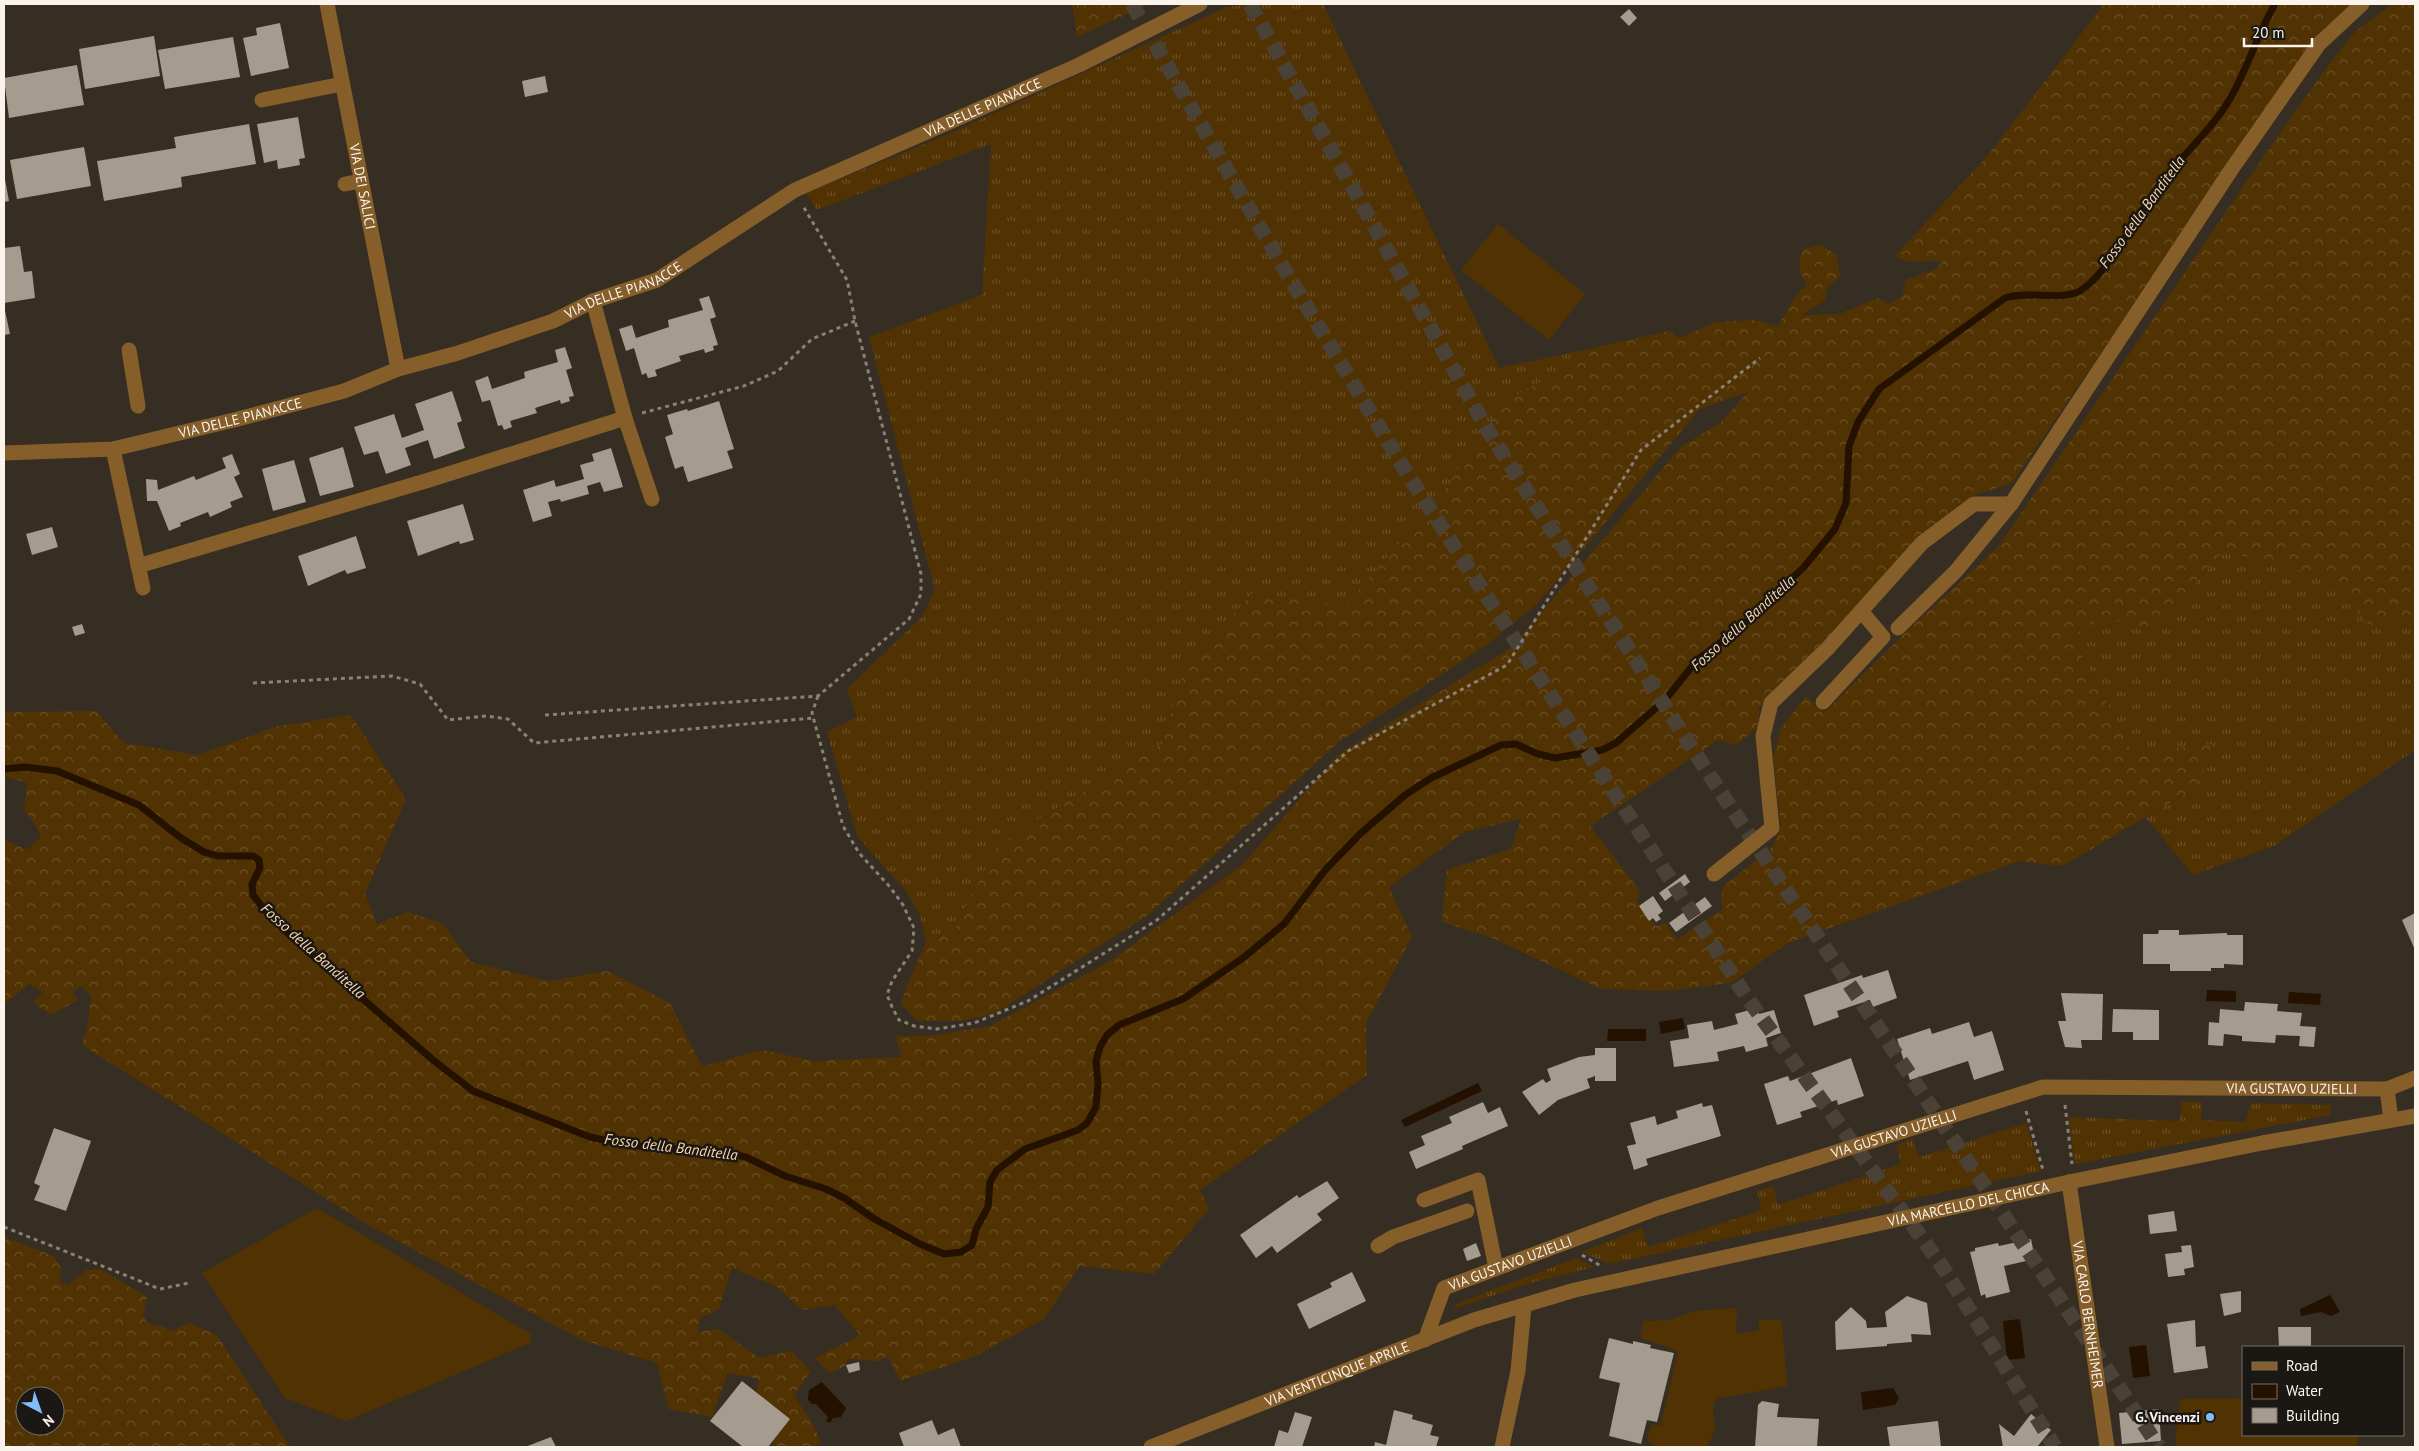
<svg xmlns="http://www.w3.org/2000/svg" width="2419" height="1451" font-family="'PT Sans',sans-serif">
	<defs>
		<pattern id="grass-tufts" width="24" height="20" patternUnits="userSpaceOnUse" patternTransform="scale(1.25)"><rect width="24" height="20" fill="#513202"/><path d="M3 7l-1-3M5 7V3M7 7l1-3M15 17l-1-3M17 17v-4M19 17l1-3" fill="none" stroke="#6b5027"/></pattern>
		<pattern id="forest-crowns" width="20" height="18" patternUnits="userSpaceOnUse" patternTransform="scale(1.25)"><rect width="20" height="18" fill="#513202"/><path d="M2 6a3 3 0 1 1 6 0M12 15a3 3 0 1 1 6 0" fill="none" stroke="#6b5027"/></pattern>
	</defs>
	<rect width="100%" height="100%" fill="#362e23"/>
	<!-- grass -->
	<g fill="url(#grass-tufts)">
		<polygon points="1254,4 1323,4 1499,368 1579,351 1564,369 1503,402 1443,493 1343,609 1253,592 1183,673 1163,743 998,844 955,928 926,943 920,915 906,891 857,836 827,732 857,717 847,689 922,617 935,590 869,337 982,295 991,144 817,210 806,193 949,134 1227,7"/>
		<polygon points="2223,551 2327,577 2370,626 2415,617 2415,750 2274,846 2193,875 2146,818 2198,786 2133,753 2072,635 2105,616 2156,630"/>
		<polygon points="2181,1102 2202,1102 2201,1120 2245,1122 2251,1103 2331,1105 2330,1115 2075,1164 2068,1117 2180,1121"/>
		<polygon points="2026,1123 2041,1171 1609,1264 1582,1252 1642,1228 1648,1247 1762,1210 1757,1191 1773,1186 1778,1205 1901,1164 1896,1145 1912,1139 1919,1157"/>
		<polygon points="1576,1258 1594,1267 1530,1283 1454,1309 1456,1304"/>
	</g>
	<!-- forest -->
	<g fill="url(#forest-crowns)" fill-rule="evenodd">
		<polygon points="1072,4 1149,4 1077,37"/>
		<path d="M2104 4H2354L2317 38 2011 484 1977 494 1922 537 1825 646 1758 708 1761 725 1736 745 1718 740 1590 826 1640 891 1637 902 1656 926 1666 923 1677 940 1724 908 1721 903 1723 887 1773 846 1781 826 1773 758 1781 728 1806 696 1824 713 1908 630 1998 547 2279 134 2333 59 2356 31 2392 4H2415V617L2370 626 2327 577 2223 551 2156 630 2105 616 2072 636 2133 753 2212 744 2198 786 2063 866 2019 861 1788 943 1731 983 1667 991 1601 989 1490 937 1442 922 1447 870 1511 849 1521 819 1464 832 1389 887 1412 937 1366 1023 1367 1075 1200 1190 1209 1209 1154 1274 1080 1266 1044 1319 974 1357 900 1381 888 1356 878 1361 848 1359 845 1366 830 1373 815 1358 860 1335 834 1305 802 1310 777 1287 732 1268 719 1309 700 1318 698 1332 718 1329 760 1358 791 1351 811 1371 794 1395 813 1424 821 1443 811 1447H777L767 1437 753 1411 759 1379 728 1373 712 1417 669 1409 657 1363 582 1340 368 1225 82 1045 88 1023 91 996 81 986 72 992 78 1000 51 1015 33 1002 43 992 29 984 7 1002 4 1000V839L27 850 41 837 35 824 24 809 27 783 4 776V712L96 711 124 743 197 755 278 726 351 715 406 799 365 894 377 924 407 912 442 923 471 962 549 981 607 971 670 1003 702 1066 763 1050 814 1061 901 1057 896 1036H928L990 1026 1112 960 1243 864 1339 754 1512 647 1681 447 1721 422 1748 392 1700 409 1538 603 1488 644 1339 742 1148 915 997 1012 963 1021H917L901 1004 907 985 926 943 955 928 998 844 1163 743 1183 673 1253 592 1343 608 1443 493 1503 402 1564 369 1579 351 1669 331 1680 338 1715 322 1754 320 1778 326 1796 295 1807 285C1799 271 1796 263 1804 249L1821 244 1837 256 1840 276 1827 288 1825 301 1801 315 1840 314 1878 298 1889 304 1902 296 1906 280 1936 269 1942 262C1921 258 1916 267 1895 256L1989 154Z"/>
		<path d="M4 1237 54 1256 61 1268 60 1282 68 1285 86 1270 100 1269 147 1297 143 1315 147 1323 162 1326 171 1331 189 1323 217 1335 290 1447H4ZM25 1396H55V1426H25Z"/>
	</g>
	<!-- garden -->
	<g fill="#513202">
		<polygon points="1498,224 1585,294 1549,340 1461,270"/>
		<polygon points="317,1208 531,1334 530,1343 346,1421 285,1398 202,1273"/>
		<polygon points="1737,1308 1736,1334 1759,1330 1758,1320 1782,1320 1787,1386 1716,1399 1713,1407 1715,1430 1707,1447 1656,1447 1647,1439 1651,1425 1661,1425 1678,1351 1640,1338 1644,1321 1670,1320 1694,1311"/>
		<polygon points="2243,1398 2243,1435 2358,1435 2357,1447 2175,1447 2180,1399"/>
	</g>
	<!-- water -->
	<g fill="#241100">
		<polygon points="2207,990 2236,991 2236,1002 2206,1001"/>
		<polygon points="2289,992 2321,994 2320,1005 2288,1003"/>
		<polygon points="1683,1018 1685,1029 1661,1034 1659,1022"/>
		<polygon points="1608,1029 1646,1029 1646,1041 1607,1041"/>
		<polygon points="1478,1083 1482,1091 1405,1127 1401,1120"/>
		<polygon points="2330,1295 2340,1312 2331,1316 2321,1312 2301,1316 2300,1309"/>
		<polygon points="2020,1319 2025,1358 2007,1360 2003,1321"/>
		<polygon points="2146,1345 2150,1376 2133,1378 2129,1347"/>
		<polygon points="822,1382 846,1408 841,1417 833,1418 830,1423 826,1421 828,1417 816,1404 812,1404 808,1400 809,1390"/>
		<polygon points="1893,1388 1899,1398 1895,1405 1863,1410 1861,1392"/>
	</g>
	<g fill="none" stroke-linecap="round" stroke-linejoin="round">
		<!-- stream -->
		<path stroke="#241100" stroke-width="7" d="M4 769 25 767 57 771 139 805 181 838 204 852 218 856H253L259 860 260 868 252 884 253 895 267 913 295 940 433 1060 473 1091 590 1137 627 1145 727 1153 746 1157 785 1176 826 1189 844 1198 873 1218 920 1244 944 1254 961 1252 972 1245 976 1229 988 1207 990 1182 997 1170 1025 1149 1078 1130 1087 1123 1096 1107 1098 1084 1096 1061 1100 1047 1107 1035 1119 1025 1183 999 1243 958 1284 924 1326 869 1360 834 1405 795 1431 778 1501 745 1516 744 1538 754 1555 758 1602 750 1616 743 1665 700 1698 659 1736 631 1804 567 1835 529 1846 503 1849 446 1858 422 1879 389 2005 298C2029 290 2061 301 2080 291 2108 274 2135 218 2155 191 2178 158 2211 132 2231 97 2248 67 2258 33 2275 4"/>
	</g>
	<!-- building -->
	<g fill="#a59b8e">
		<polygon points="1629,9 1637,18 1629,26 1620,17"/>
		<polygon points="280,23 289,68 251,76 243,38 257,35 256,28"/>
		<polygon points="154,36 160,76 85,89 79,49"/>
		<polygon points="233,37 240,77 165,89 158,50"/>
		<polygon points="77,65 84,105 9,118 4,78"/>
		<polygon points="545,76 548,92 525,97 522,81"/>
		<polygon points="298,117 305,158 299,159 300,165 278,169 277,160 264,163 257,124"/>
		<polygon points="249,124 256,164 181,177 182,187 104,201 97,161 176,148 174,137"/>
		<polygon points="84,147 91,186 17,199 10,160"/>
		<polygon points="4,174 9,201 4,202"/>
		<polygon points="20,246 24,272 32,271 35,298 4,303 4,248"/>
		<polygon points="709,296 716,317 710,319 718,345 713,346 714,350 705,353 704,349 679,356 681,361 655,370 657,376 648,378 646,373 642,375 634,348 626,351 619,329 632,325 636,338 669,327 668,320 703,310 699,299"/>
		<polygon points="4,306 10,334 4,335"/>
		<polygon points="565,347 572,368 566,370 574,396 569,397 570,401 561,404 560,400 535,408 537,413 510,421 512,427 504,430 502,425 498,426 490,400 482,402 475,381 488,376 492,389 525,378 524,372 558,362 555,350"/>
		<polygon points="452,391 462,421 457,423 465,448 434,459 428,440 405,448 411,465 386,474 378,451 364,455 354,427 394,414 402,438 424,430 415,404"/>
		<polygon points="719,401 734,449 727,451 733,468 688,482 683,466 675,469 665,437 673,434 667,415 687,409 688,411"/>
		<polygon points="343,447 354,487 320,496 309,458"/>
		<polygon points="611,448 623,487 604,492 600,482 587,486 589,494 561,502 560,499 548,502 552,516 533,522 523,490 554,480 556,487 584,479 580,465 594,461 592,454"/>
		<polygon points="232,454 240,474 234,477 243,497 230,502 232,507 210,517 208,512 180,523 181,526 169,531 157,501 147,501 146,479 157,480 158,490 194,476 196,480 226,468 222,458"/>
		<polygon points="294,460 306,502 273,511 262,469"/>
		<polygon points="463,504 474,540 460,544 459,541 418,556 407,521"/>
		<polygon points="52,527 58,547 32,555 26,534"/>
		<polygon points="356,536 366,568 347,574 345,570 308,586 298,556"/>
		<polygon points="82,624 85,633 75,636 72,627"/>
		<polygon points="1685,874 1690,882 1665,901 1659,893"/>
		<polygon points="1653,896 1663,911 1658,915 1661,919 1656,922 1653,918 1649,921 1639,906"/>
		<polygon points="1705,897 1712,906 1676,932 1669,923"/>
		<polygon points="2415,913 2415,950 2402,920"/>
		<polygon points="2159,930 2179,930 2179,935 2227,933 2227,935 2243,935 2243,965 2224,964 2224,968 2211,968 2211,971 2170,971 2170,964 2143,964 2143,934 2158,934"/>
		<polygon points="1888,970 1897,998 1873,1007 1870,1000 1837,1011 1839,1017 1814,1026 1804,995 1862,975 1863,978"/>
		<polygon points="2061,993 2103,994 2102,1040 2081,1040 2082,1048 2065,1047 2058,1021 2066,1021"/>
		<polygon points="2245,1002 2278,1004 2277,1011 2302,1013 2300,1026 2316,1027 2314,1047 2299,1046 2300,1036 2276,1035 2275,1043 2242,1041 2242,1036 2224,1034 2223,1046 2208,1045 2209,1022 2219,1023 2220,1009 2244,1011"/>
		<polygon points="1757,1008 1759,1014 1774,1010 1781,1033 1766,1038 1768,1046 1746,1052 1744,1046 1717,1052 1719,1061 1674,1067 1670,1041 1689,1038 1687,1025 1712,1021 1714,1030 1738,1024 1735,1014"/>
		<polygon points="2113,1009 2159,1010 2159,1040 2133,1040 2133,1032 2112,1032"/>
		<polygon points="1969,1022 1974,1037 1992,1031 2004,1070 1974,1080 1968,1061 1910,1080 1897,1039 1930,1028 1932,1034"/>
		<polygon points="1595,1048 1616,1048 1616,1081 1595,1081 1595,1076 1587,1079 1590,1088 1558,1100 1539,1115 1522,1092 1543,1079 1546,1083 1551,1080 1547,1069 1579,1057 1595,1055"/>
		<polygon points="1851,1058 1864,1096 1838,1105 1837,1100 1800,1112 1802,1117 1777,1125 1764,1084 1788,1076 1790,1081"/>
		<polygon points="1483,1102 1488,1113 1500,1107 1508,1126 1462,1146 1463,1149 1416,1169 1409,1152 1425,1145 1421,1136 1452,1123 1449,1117"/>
		<polygon points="1702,1103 1703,1107 1712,1105 1721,1136 1646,1159 1648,1165 1634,1170 1627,1146 1636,1144 1630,1123 1655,1116 1657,1125 1678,1118 1676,1111"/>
		<polygon points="54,1128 91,1141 66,1211 34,1200 40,1186 34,1183"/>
		<polygon points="1327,1181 1339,1198 1317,1214 1322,1220 1277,1253 1272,1246 1256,1258 1240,1235 1297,1195 1299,1198"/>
		<polygon points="2174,1211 2177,1231 2150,1234 2148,1215"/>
		<polygon points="2031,1239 2035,1259 2004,1266 2010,1292 1986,1298 1985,1294 1981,1296 1970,1252 1975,1251 1975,1248 1998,1243 1999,1246"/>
		<polygon points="1476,1243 1481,1256 1467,1261 1463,1249"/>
		<polygon points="2191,1245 2194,1267 2184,1269 2185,1275 2168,1277 2165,1254 2182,1252 2181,1246"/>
		<polygon points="1352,1272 1366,1301 1309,1329 1297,1304 1332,1287 1330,1283"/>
		<polygon points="2241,1291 2241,1312 2224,1316 2220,1294"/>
		<polygon points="1907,1296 1927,1303 1931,1335 1911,1334 1912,1342 1887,1344 1887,1346 1836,1350 1835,1322 1851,1307 1866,1321 1867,1328 1887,1327 1885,1312"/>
		<polygon points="2195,1320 2196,1347 2205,1346 2208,1368 2174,1373 2167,1324"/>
		<polygon points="2278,1327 2311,1327 2311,1347 2279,1347"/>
		<polygon points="1609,1338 1633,1344 1633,1341 1651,1345 1650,1348 1674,1353 1657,1422 1647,1420 1641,1444 1609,1436 1620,1383 1599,1378"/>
		<polygon points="859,1362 860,1370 849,1373 846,1365"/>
		<polygon points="742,1381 790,1419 768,1447 743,1447 710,1421"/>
		<polygon points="1762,1401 1779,1404 1777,1417 1819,1419 1817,1447 1755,1447 1758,1405"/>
		<polygon points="2159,1409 2161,1441 2122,1444 2119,1413"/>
		<polygon points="1394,1410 1413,1415 1412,1419 1433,1425 1430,1435 1439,1437 1436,1447 1374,1447 1375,1442 1386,1445"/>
		<polygon points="1295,1412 1312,1417 1302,1447 1274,1447 1279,1430 1288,1433"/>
		<polygon points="2031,1414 2051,1430 2037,1447 2003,1447 1999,1424 2014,1436"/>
		<polygon points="932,1420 938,1435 954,1428 961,1447 904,1447 899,1433"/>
		<polygon points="1938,1421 1941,1447 1890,1447 1887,1427"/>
		<polygon points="551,1437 556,1447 525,1447"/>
	</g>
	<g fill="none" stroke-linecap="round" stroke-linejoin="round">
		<!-- highway-tunnel -->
		<g stroke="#4a4237" stroke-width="15" stroke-dasharray="15 8" stroke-linecap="butt">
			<polyline points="1132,4 1279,260 1408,475 1748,999 1942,1266 2055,1447"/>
			<polyline points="1250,4 1487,429 1712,779 2159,1447"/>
		</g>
		<!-- path -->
		<g stroke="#898178" stroke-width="3" stroke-dasharray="4 4" stroke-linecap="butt">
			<polyline points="642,413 744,386 778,371 812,339 855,321"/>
			<polyline points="253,683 392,676 420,684 448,720 486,716 508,719 534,743 813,718"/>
			<polyline points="818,696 812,713 843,826 859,853 890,887 903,905 914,928 912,951 892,981 887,995 892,1007 899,1020 914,1026 937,1029 974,1023 1028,1001 1157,920 1348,751 1507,665 1641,450 1760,358"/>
			<polyline points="545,715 818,696 909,619 921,594 921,574 855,321 847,280 803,206"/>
			<polyline points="2065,1105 2072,1164"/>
			<polyline points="2026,1111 2043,1170"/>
			<polyline points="4,1227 160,1289 189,1283"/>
			<polyline points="1582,1255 1601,1266"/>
		</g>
		<!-- minor -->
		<g stroke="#855e2a" stroke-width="15">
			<path id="s1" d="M327 4 398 369"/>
			<polyline points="262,100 342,84"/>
			<polyline points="345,184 361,181"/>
			<polyline points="129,350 138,406"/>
			<polyline points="625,418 652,499"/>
			<polyline points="113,449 143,588"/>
			<path id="s2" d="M4 453 113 449 238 419 344 391 398 369 458 353 553 321 593 301 657 280 795 190 1079 65 1200 4"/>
			<polyline points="138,566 429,480 625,418 593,301"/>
			<polyline points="1898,628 1956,571 2011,504 2231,170 2319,44 2362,4"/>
			<polyline points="1823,702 1883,637 1861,611"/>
			<polyline points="1714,874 1772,828 1763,736 1771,703 1828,648 1922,543 1974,504 2011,504"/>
			<polyline points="2387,1089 2391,1120"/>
			<path id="s3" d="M2069 1182 2107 1447"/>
			<polyline points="1424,1200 1478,1180 1496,1268"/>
			<polyline points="1378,1246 1393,1237 1467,1211"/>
			<path id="s4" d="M1425 1340 1444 1288 1658 1208 2043 1087 2387 1089 2415 1078"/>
			<path id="s5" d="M1151 1447 1474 1320 1575 1290 2069 1182 2262 1143 2415 1116"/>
			<polyline points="1502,1447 1518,1371 1524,1306"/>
		</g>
	</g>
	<!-- markers -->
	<circle fill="#83bcfa" stroke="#1b1712" stroke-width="2" cx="2210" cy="1417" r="5"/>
	<g text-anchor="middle" stroke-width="5" stroke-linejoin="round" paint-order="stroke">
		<!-- street labels -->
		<g font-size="14" fill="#faf4ed" stroke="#1b1712">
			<text dy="5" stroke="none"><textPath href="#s2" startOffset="1050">VIA DELLE PIANACCE</textPath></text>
			<text dy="5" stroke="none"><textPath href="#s1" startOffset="186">VIA DEI SALICI</textPath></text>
			<text dy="5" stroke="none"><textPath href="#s2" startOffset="645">VIA DELLE PIANACCE</textPath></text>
			<text dy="5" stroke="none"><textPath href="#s2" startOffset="240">VIA DELLE PIANACCE</textPath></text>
			<text dy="5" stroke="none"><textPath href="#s4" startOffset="936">VIA GUSTAVO UZIELLI</textPath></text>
			<text dy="5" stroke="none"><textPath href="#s4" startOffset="531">VIA GUSTAVO UZIELLI</textPath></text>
			<text dy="5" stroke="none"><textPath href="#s5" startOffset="855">VIA MARCELLO DEL CHICCA</textPath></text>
			<text dy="5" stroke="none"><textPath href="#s4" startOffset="126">VIA GUSTAVO UZIELLI</textPath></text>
			<text dy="5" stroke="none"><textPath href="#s3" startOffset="134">VIA CARLO BERNHEIMER</textPath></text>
			<text dy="5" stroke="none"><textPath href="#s5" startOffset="200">VIA VENTICINQUE APRILE</textPath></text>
		</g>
		<!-- poi labels -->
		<g font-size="14" font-weight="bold" fill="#faf4ed" stroke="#1b1712" text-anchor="end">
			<text x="2200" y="1422">G. Vincenzi</text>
		</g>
		<!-- water labels -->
		<g font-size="15" font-style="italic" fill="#f8d7af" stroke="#1b1712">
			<text transform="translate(2142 212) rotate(-54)" y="5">Fosso della Banditella</text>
			<text transform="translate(1743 623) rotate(-42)" y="5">Fosso della Banditella</text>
			<text transform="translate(313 951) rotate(42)" y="5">Fosso della Banditella</text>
			<text transform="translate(671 1147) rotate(7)" y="5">Fosso della Banditella</text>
		</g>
	</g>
	<!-- border -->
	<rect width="2419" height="1451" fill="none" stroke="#faf4ed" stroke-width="10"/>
	<!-- legend -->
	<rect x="2242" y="1346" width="162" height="90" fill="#1b1712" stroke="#746f6a"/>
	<rect x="2252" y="1362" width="25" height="8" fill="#855e2a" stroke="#746f6a"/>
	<text x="2286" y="1371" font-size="15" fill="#faf4ed">Road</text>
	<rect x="2252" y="1384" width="25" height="15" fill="#241100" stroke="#746f6a"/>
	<text x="2286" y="1396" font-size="15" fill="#faf4ed">Water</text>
	<rect x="2252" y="1408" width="25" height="15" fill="#a59b8e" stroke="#746f6a"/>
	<text x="2286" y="1421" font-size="15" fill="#faf4ed">Building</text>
	<!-- north arrow -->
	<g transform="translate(40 1411) rotate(139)"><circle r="24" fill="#1b1712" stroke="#746f6a"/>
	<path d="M0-4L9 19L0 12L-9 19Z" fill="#83bcfa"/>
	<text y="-8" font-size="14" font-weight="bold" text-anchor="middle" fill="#faf4ed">N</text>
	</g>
	<!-- scale -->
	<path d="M2244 38v8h68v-8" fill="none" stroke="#faf4ed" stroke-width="2.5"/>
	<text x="2252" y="38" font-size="15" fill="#faf4ed" stroke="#1b1712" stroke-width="4" paint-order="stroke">20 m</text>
</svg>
